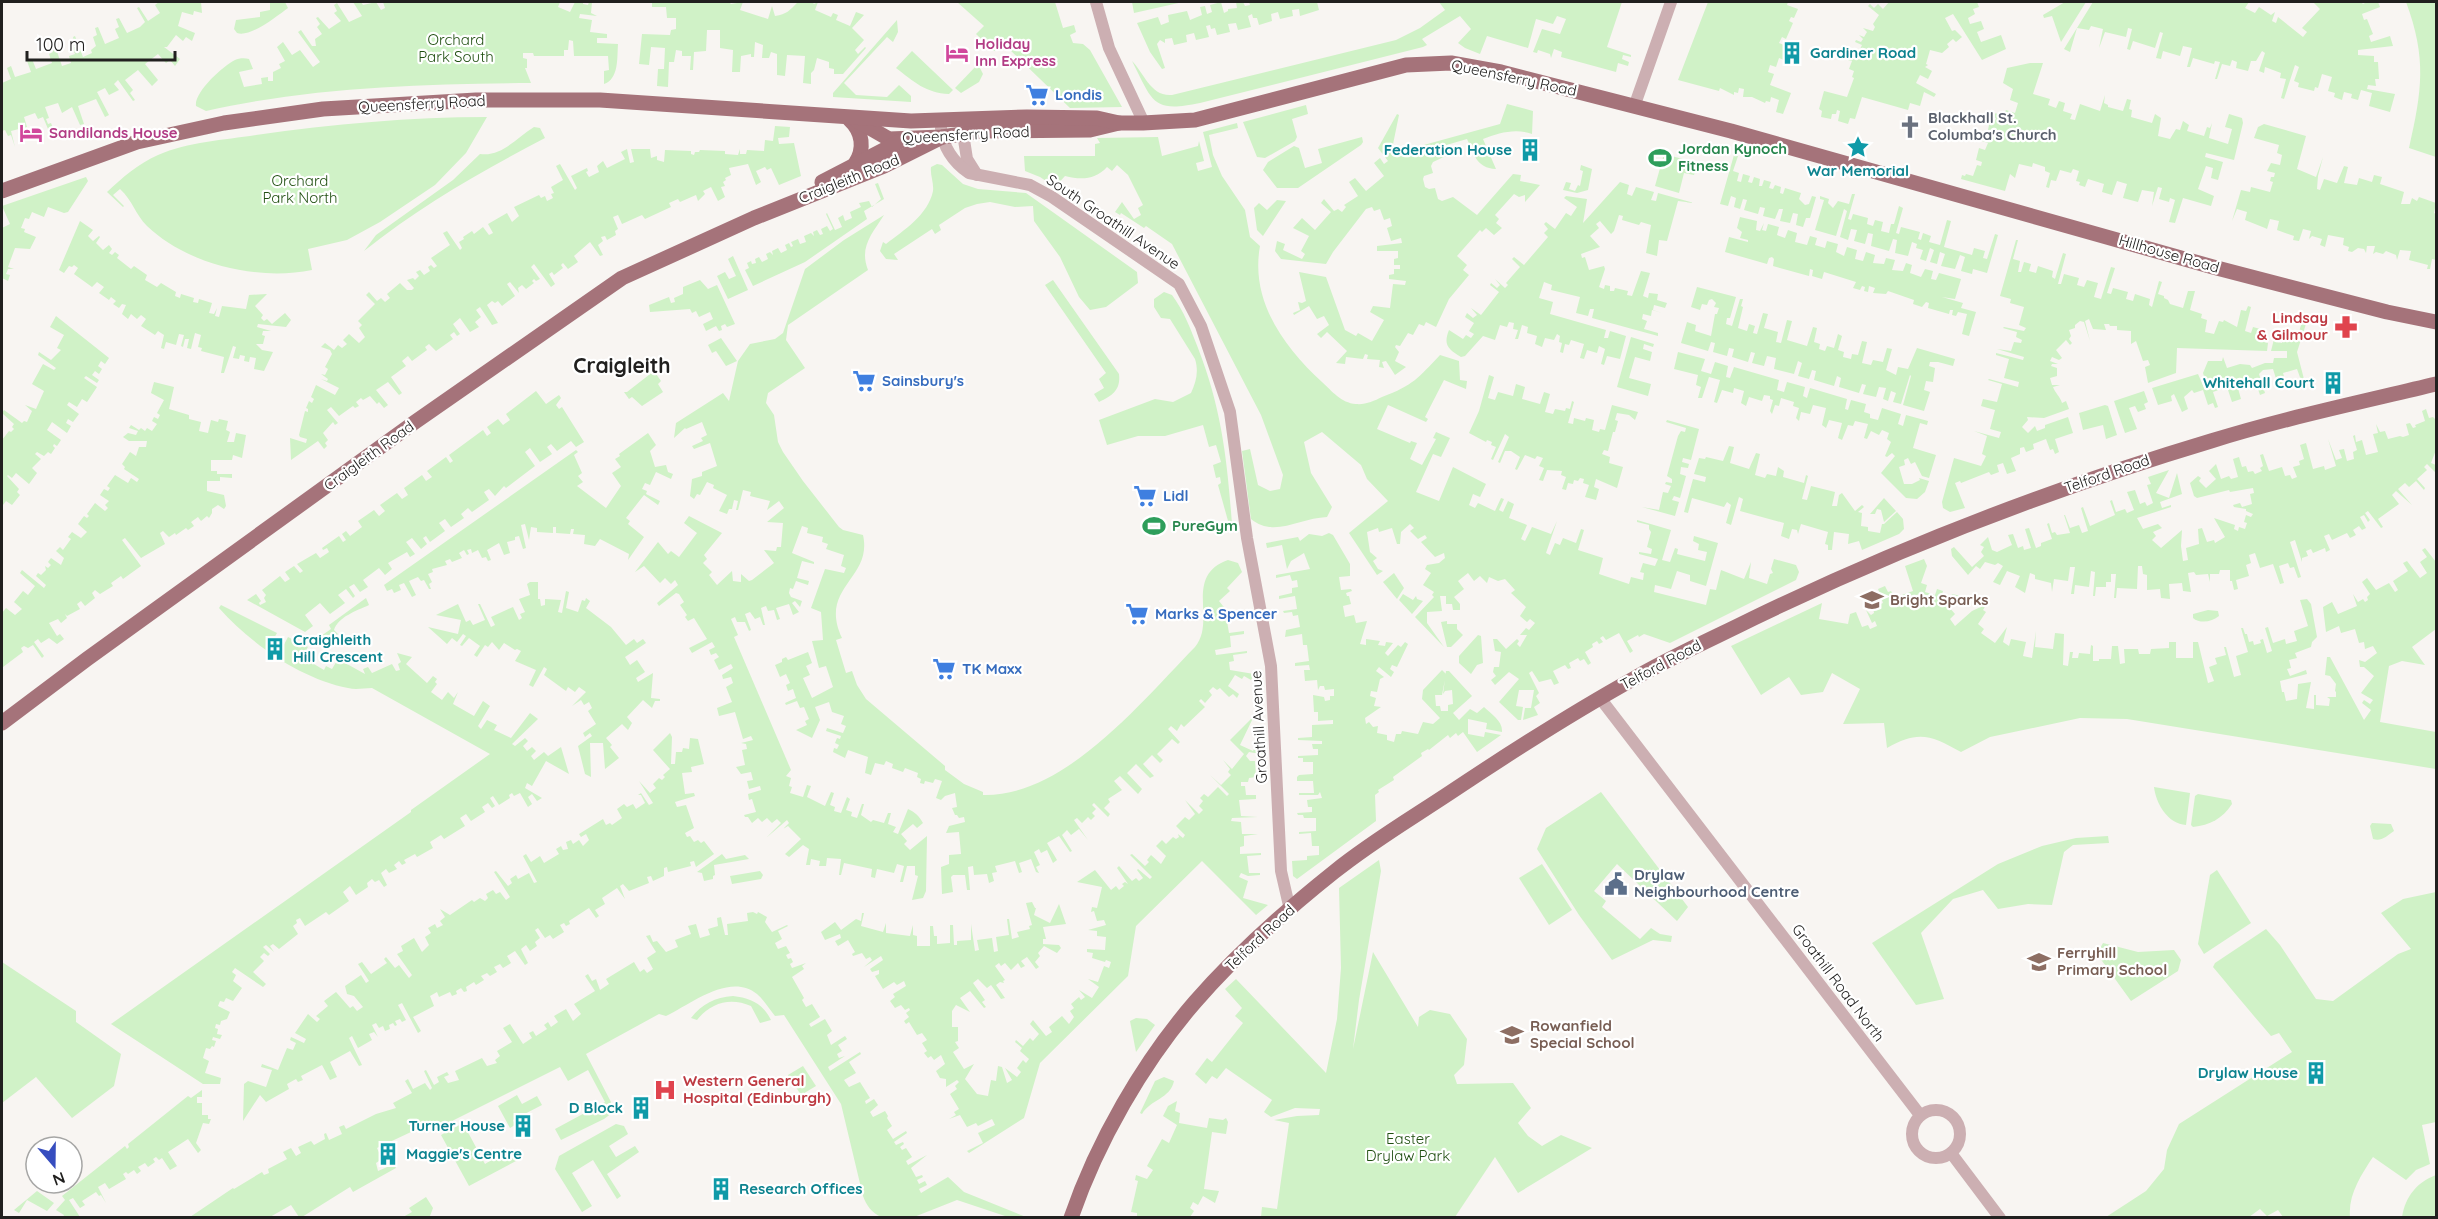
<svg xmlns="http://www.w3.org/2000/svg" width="2438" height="1219" font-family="Quicksand,sans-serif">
	<rect width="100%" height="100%" fill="#f8f5f2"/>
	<!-- green -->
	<g fill="#d0f2c7">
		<polygon points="159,2 201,2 202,13 194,11 193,15 182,12 178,26 195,33 192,41 186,37 183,41 176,35 167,47 164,47 180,59 175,66 170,60 166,63 158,54 145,64 158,80 152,86 138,70 125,80 133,90 130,93 135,100 133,101 118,80 114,84 119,90 109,95 105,88 97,92 109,115 105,117 96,99 78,106 84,124 80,125 72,107 62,113 58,103 45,107 49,118 46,119 48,124 51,123 55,134 51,136 43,117 38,119 35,113 24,117 27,127 11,131 15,147 11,135 8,136 5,130 2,131 2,83 11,79 7,68 11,66 15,77 31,72 27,61 32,59 36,69 52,63 49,54 53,52 50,44 54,43 62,66 71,63 69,56 75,54 71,45 75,44 73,37 75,36 83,57 92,53 91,50 96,46 93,37 97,35 95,28 98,27 105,44 119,38 115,29 119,27 116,19 119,18 127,33 140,27 145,22 137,8 139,7 148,21 160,13 155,5"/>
		<path d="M270 2H285L288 8C277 16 250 38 237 33L234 29 236 20 260 17V12L270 10Z"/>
		<path d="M353 2H361L363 5 376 2 381 10 385 8 383 2H560L558 7 570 12 575 2H583V4L588 5 589 2H592L591 13 597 16 580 14 579 18 592 20 590 32 607 34V38H597V43L618 44C617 58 619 79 604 84V71L609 70 608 56H574L573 41 569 40 568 50H564V56H534L533 53H523V58L527 59V68H525L531 83C423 84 312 87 206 111L196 106C194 92 223 66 235 60 239 58 245 58 249 59L253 69 239 72 244 87 262 84 261 78 268 77V81H273V72L281 68 279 64 285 61 277 47 283 42 292 55 300 50 313 67 320 62 298 32 301 30 312 46H316L315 39 322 34 317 27 320 24 316 18 318 17 329 29 341 21 334 13 337 11 334 5 337 3 349 22 362 16Z"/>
		<path d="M652 2H729L731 4 743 2 740 10 768 19 772 6 775 16C787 14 789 11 798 2H812L814 4 818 2 815 10 831 17 833 13 838 15 836 20 850 26 856 12 864 15 852 28 864 40 855 50 858 54 865 47 866 48 843 74H834V69L829 68V62L817 58 814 70 811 73V84L803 83 805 56 787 55 785 76 777 75V54L771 52 769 58H762L763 45 755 42 754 57H751V54L741 56 740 72H732L733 50 720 48V30H707L706 51 694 52 693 70H690L691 56H682V51L676 50 674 62H669L668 87 657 86 658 69H664L665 48 651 47 649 65 639 64 642 34 670 35 671 30 676 29V18H667L666 7H652Z"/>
		<polygon points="957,2 1055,2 1063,28 1074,25 1076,32 1070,35 1073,43 1083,44 1090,50 1122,107 1070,108 1006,46 994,51 976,34 984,26"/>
		<polygon points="1132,2 1183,2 1134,13"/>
		<polygon points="1221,2 1224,13 1228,11 1228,9 1237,8 1236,2 1243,2 1245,6 1250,5 1249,2 1317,2 1319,10 1300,16 1299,9 1292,10 1293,16 1280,19 1278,12 1271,14 1272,21 1259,25 1257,18 1253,18 1252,14 1248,16 1251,27 1238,30 1236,23 1228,24 1230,32 1217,35 1215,28 1211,29 1210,25 1206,26 1209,37 1196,40 1194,33 1186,35 1187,42 1174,45 1172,38 1165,39 1165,43 1160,40 1157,44 1165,68 1162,69 1150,52 1137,23 1158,17 1161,25 1169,22 1168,15 1187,11 1190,20 1202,15 1200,7 1205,6 1207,14 1212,12 1210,5"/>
		<path d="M1439 2H1622L1607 47 1631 55V57L1623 55 1622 59 1629 62 1628 66 1618 63 1616 72 1561 57 1562 52 1554 49 1551 58 1550 54 1538 50 1537 53 1533 52 1542 29 1560 34 1566 19 1557 16 1553 24 1536 19 1528 48 1487 36 1480 54 1465 48 1458 43 1471 29 1460 16 1422 39 1427 45 1423 47 1200 103C1152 113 1153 102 1132 61 1144 73 1151 97 1172 95L1396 40 1420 28 1445 10Z"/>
		<polygon points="1708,2 1788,2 1787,5 1798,9 1794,18 1791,17 1789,21 1793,23 1786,39 1782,37 1779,43 1789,47 1784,60 1779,58 1776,67 1770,65 1768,72 1774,74 1770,85 1791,93 1783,114 1776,112 1779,100 1771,97 1770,102 1766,101 1765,103 1752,97 1743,97 1744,89 1739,88 1738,93 1734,92 1734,95 1720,88 1719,91 1678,80"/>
		<polygon points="1889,2 1977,2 1979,7 1973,9 1975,14 1968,18 1970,24 1981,21 1984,29 1977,32 1981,42 2001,35 2006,49 1982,60 1953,14 1945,18 1952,31 1955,30 1962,37 1956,42 1953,39 1947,44 1949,47 1942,53 1930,50 1926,64 1928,65 1925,67 1932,71 1928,79 1920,75 1916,83 1936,94 1934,97 1924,92 1920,106 1910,103 1908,110 1862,97 1855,119 1850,118 1848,124 1838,121 1840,111 1837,110 1836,114 1832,114 1831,119 1821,117 1822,111 1819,109 1824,91 1847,97 1854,78 1852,77 1854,71 1849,69 1852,61 1848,60 1851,53 1854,54 1856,50 1859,51 1862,45 1855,42 1856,40 1861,42 1863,39 1859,35 1864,37 1867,32 1863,28 1873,31 1875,27 1873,24 1879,15 1868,6 1870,4 1874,8 1878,4 1883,9"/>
		<polygon points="2065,2 2086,2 2061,42 2052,16 2044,18 2043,15"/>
		<polygon points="2093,2 2249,2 2245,8 2255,13 2259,7 2271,15 2275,12 2272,21 2276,23 2278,17 2303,37 2307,32 2302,28 2320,9 2313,2 2361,2 2363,4 2367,2 2378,2 2380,7 2362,14 2364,20 2367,19 2373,34 2369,36 2371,42 2390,36 2393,46 2358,50 2358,55 2374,56 2374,62 2378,62 2379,79 2375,79 2376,86 2368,85 2367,89 2395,94 2390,112 2369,106 2372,93 2361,90 2358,100 2351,98 2352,94 2344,92 2342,100 2334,97 2335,93 2328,91 2332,77 2322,74 2318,88 2315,87 2314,91 2298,87 2299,83 2294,81 2299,67 2295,65 2284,99 2281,98 2286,79 2280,78 2281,73 2265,67 2264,73 2259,71 2265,53 2262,51 2256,61 2251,61 2248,71 2236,68 2237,62 2232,60 2230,66 2222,64 2217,79 2215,79 2220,62 2215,61 2214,64 2193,58 2190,67 2187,67 2192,48 2183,46 2180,56 2163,51 2161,59 2156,58 2163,33 2160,32 2155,48 2133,41 2130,50 2127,49 2132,29 2128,28 2126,37 2105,32 2099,48 2103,29 2091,26 2089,30 2077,28 2070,52 2064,49"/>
		<path d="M2406 2H2436V157L2409 148C2422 91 2427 58 2406 2Z"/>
		<polygon points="897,20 898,32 893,42 887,37 844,83 856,95 887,97 899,85 911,96 911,102 833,97 833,93"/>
		<path d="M912 51 953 90 949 94C926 93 914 82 896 68Z"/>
		<polygon points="2030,63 2043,63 2033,94 2050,99 2048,105 2056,108 2059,101 2065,103 2063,111 2072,114 2070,119 2075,120 2080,104 2100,111 2105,95 2104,103 2108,105 2108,107 2123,111 2127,99 2131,100 2129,109 2132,110 2131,117 2152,123 2155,114 2161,118 2158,136 2170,139 2176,129 2180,130 2183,121 2189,125 2187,131 2204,136 2207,127 2210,128 2212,123 2209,138 2228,144 2232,129 2225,127 2229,114 2242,118 2243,123 2234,160 2206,153 2205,157 2223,162 2218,180 2211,178 2213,168 2206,166 2198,189 2214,196 2211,206 2183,198 2175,223 2169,222 2175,200 2170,198 2169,202 2159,199 2162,188 2158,187 2152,206 2154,192 2142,190 2138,202 2123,198 2127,184 2117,181 2112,195 2102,192 2104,184 2088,179 2085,187 2079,185 2080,182 2076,181 2079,171 2073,169 2071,173 2060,170 2056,181 2051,180 2049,188 2046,187 2050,173 2045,171 2045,167 2033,163 2032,167 2019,164 2015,178 2010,174 2005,191 1961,179 1962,175 1965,176 1966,174 1973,176 1977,165 1981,166 1982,162 1976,160 1979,148 1985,150 1988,143 1982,141 1983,135 1992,138 1994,133 1988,130 1989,125 1981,122 1980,116 1995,121 1996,118 1992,117 1993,113 1999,114 2001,111 2005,112 2006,110 2015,113 2018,103 2010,100 2013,89 2003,83 2007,68"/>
		<polygon points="978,64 983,74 979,82 961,93 955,88"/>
		<path d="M1507 104 1533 111 1532 134C1515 128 1499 133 1483 139L1496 169C1476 168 1474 154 1467 139L1443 146 1446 156 1433 162 1431 166 1433 173 1424 176 1423 179 1425 187 1429 189 1435 188 1438 199 1442 201 1453 197 1477 215 1513 174 1521 175 1520 181 1540 185 1525 202V195L1519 197 1514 194 1495 215 1499 219 1496 223 1502 228 1494 235 1486 228 1482 232 1480 230 1457 256 1467 265 1463 270 1469 275 1449 299 1436 327 1426 322 1424 326 1419 324 1413 335 1408 333 1400 346 1396 345 1395 347 1399 352 1395 361 1406 367 1395 375 1386 361 1382 362 1384 368 1379 367 1380 360 1367 359 1368 355 1365 354 1363 359 1346 357 1345 364 1336 363 1347 351 1327 332 1321 338 1317 334 1329 325 1324 316 1317 319 1309 306 1294 315 1293 313 1300 310 1298 302 1302 303 1306 301 1299 272 1326 277 1345 330 1356 336 1358 333 1372 341 1384 320 1370 312 1373 306 1390 308 1393 284 1405 285 1406 281 1389 279V275L1394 274V269H1400V265H1394V259L1398 258V251H1377V246L1402 243 1401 238 1391 241 1387 228 1392 226 1390 218 1384 220 1380 209 1374 211 1372 207 1366 209 1333 252 1326 264 1281 259 1275 251 1277 241 1285 244 1283 250 1302 259 1305 254 1301 251 1309 236 1293 228 1302 218 1315 230 1331 212 1321 203 1324 199 1334 211 1338 209 1342 212 1346 207 1344 205 1358 196 1349 182 1355 178 1366 191 1384 176 1374 163 1380 158 1384 164 1388 161 1378 148 1397 114 1399 115 1391 154 1500 124Z"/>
		<polygon points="1306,105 1308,114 1292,119 1297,137 1295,141 1265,158 1257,157 1243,122"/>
		<path d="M487 117 466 153 435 185 380 222 347 240 308 249 312 270C258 281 188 265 147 226 135 214 133 201 120 189L113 195 124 206 123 207 107 192C123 177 138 164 158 155 188 142 224 140 256 135 333 124 410 117 487 117Z"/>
		<path d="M1237 123 1238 128 1209 135 1213 155 1222 176 1245 210 1250 237 1260 246C1250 301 1284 347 1322 382 1332 391 1341 403 1356 404 1365 405 1374 401 1382 397 1414 385 1418 378 1440 355L1459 361 1460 380 1467 381 1466 389 1444 380 1425 417 1428 419 1426 422 1388 405 1377 429 1410 443 1411 441 1417 443 1410 459 1422 465 1436 439 1433 438 1436 432 1450 438 1441 457 1433 454 1416 492 1439 501 1453 467 1486 484 1480 497 1473 494 1469 505 1475 508 1478 503 1495 511 1501 498 1504 499 1499 510 1503 512 1508 501 1514 504 1509 518 1527 525 1521 539 1525 541 1532 527 1551 534 1557 521 1546 553 1550 555 1555 543 1560 545 1563 538 1576 543 1581 529 1584 530 1578 550 1603 558 1599 574 1629 584 1631 577 1643 580 1644 573 1640 572 1643 563 1655 566 1658 559 1639 554V552L1651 554 1652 549 1647 547 1651 532 1649 529V525L1637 522V520L1671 530 1662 560 1670 562 1675 548 1678 549 1677 554 1705 561 1707 552 1698 550 1699 544 1693 541 1694 536 1718 543 1706 586 1690 581V575L1677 571 1671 589 1655 585 1654 592 1706 605 1710 589 1716 590 1721 570 1744 579 1751 562 1749 578 1767 584 1770 574 1773 573 1771 569 1774 559 1796 565 1799 572 1796 580 1670 643 1644 634 1639 637 1638 635 1627 641 1633 651 1630 653 1619 633 1606 640 1603 636 1600 638 1603 642 1599 644 1597 641 1592 644 1593 647 1585 652 1591 663 1588 665 1584 659 1580 661 1578 658 1569 663 1571 668 1568 669 1565 665 1553 671 1559 683 1554 685 1551 679 1539 682 1532 671 1529 673 1539 693 1536 696 1540 703 1534 707 1538 715 1523 720 1525 708H1531L1534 690H1519L1516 706 1523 707 1521 720H1518L1499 702 1519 679 1509 672 1495 685 1491 680 1496 676 1493 672 1494 667H1499L1501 652 1495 651 1493 639H1497L1506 649 1517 639 1519 641 1517 644 1520 647 1527 635H1520L1526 628 1529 630 1535 623 1530 619 1527 622 1520 616 1526 607 1511 593 1515 590 1505 579 1498 581 1489 577 1487 583 1480 576 1474 581 1468 573 1458 581 1464 589 1454 597 1460 604V610H1453L1452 604H1446V596H1440L1442 611 1427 612V623L1444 647 1415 617 1434 597 1432 595 1434 592 1423 585 1431 573 1425 569 1427 565 1439 563 1445 558 1444 553 1435 557 1421 542 1427 538 1425 535 1418 539 1410 531 1414 528 1410 524 1401 532 1400 544H1397L1392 528 1379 532 1378 528 1367 532 1370 552 1377 558 1373 561 1378 569 1383 571 1377 575 1349 533 1388 501 1367 479 1361 465 1322 432 1304 442 1311 473 1332 507 1327 517C1300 518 1274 538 1251 519L1242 451 1250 449 1258 485 1270 491 1280 489 1283 475 1261 415 1172 244 1146 226 1144 228 1121 213 1120 215 1115 212 1122 202 1134 219 1141 215 1138 208 1143 205 1128 175 1117 165 1112 171 1107 167C1095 180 1081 180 1065 176L1055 187 1040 177 1025 171 1024 156H1095V144L1100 143 1097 138 1158 137 1162 156 1198 146 1199 141 1204 161 1196 163 1198 171 1212 167 1203 132Z"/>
		<polygon points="2264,124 2306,136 2297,169 2316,177 2323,157 2318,176 2317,189 2320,190 2324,179 2337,183 2344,166 2348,167 2344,183 2357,185 2359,178 2372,182 2374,175 2382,177 2380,184 2404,192 2401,204 2410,204 2412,198 2417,201 2419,197 2436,203 2434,213 2436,214 2436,260 2432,259 2430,269 2427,269 2428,265 2409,260 2411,251 2400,250 2397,260 2396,255 2386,251 2383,254 2376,252 2373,254 2375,246 2367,246 2366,253 2364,249 2358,248 2352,252 2348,251 2349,247 2343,245 2344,238 2328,235 2325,247 2320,245 2322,239 2312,236 2309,239 2311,231 2303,229 2299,241 2293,240 2294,236 2277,230 2279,221 2270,219 2267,229 2265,228 2245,220 2247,212 2237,209 2232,221 2241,190 2250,192 2251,187 2270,192 2273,182 2270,181 2271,177 2274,177 2275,173 2267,171 2271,163 2280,165 2282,155 2277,153 2279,145 2254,138 2258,127"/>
		<polygon points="775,126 790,127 789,137 778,138 779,144 794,143 801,176 779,185 771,168 767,170 765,167 756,171 761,182 756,185 748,164 729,168 731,175 725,178 726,180 723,182 725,186 721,187 725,197 718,201 711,187 703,191 705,194 698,201 696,195 680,202 678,199 669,203 671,207 645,219 642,215 622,224 618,215 613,217 618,229 615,231 616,235 607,240 605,236 601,237 603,241 598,245 603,255 600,256 590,242 574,256 578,262 568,269 563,263 561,265 563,268 554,275 552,272 549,274 555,284 551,287 534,264 531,267 540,279 536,281 534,279 532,281 534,283 526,289 522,285 518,288 519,293 510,282 507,284 515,296 502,306 498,301 495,303 492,301 487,305 498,323 492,325 480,307 476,310 481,317 475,322 479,327 470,332 460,318 453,324 460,334 457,336 454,332 450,335 453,339 436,351 429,344 425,347 427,350 412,361 408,356 402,361 406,366 391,377 402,393 399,395 388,382 376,390 388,405 384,408 379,402 377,404 370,396 363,400 361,398 356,402 359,406 355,408 353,406 339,416 331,407 327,410 338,423 335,425 333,422 323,433 328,440 325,443 327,446 324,449 318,441 291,460 290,438 306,443 307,439 300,437 299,435 305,411 308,412 308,409 306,408 309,401 312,403 314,399 311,397 316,385 335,395 339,388 321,379 327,381 328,379 321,374 325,375 328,369 325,367 332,354 330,350 321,347 325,343 334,350 338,345 342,348 347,344 343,340 349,334 359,343 365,337 359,328 362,325 358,321 375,304 366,295 369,292 377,301 381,298 385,302 390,298 387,294 400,283 407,290 412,290 414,288 407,280 413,278 415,280 419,276 416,272 420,270 424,275 430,271 428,267 431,265 434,268 437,266 431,258 450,245 443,233 447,231 460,250 462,248 459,242 464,239 463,237 472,231 474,234 483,227 489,235 493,233 488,224 507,213 512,222 519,216 514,207 539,195 541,198 545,196 547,201 553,198 551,194 554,193 551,187 563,180 556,166 560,164 575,190 577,188 571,176 587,168 588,171 586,172 589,177 599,172 597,166 603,161 607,168 625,159 621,152 627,149 630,163 634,162 631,149 650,149 651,158 657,156 657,160 664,162 665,150 691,151 691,154 694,155 695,152 699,152 700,150 725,151 725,154 738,155 740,149 740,154 746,154 747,150 764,151 765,140 773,141"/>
		<path d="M534 127 540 128 545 138C482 171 420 206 364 251L376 235 453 180 480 154C502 157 516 138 534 127Z"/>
		<polygon points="1362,137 1363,142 1361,145 1298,188 1277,188 1263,170 1268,162 1294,146 1299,148 1305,168 1322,163 1318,149"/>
		<polygon points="1664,154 1698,163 1694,175 1684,173 1679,193 1655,186"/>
		<polygon points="1734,155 1738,156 1733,171 1739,173 1737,181 1741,182 1743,174 1750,176 1748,182 1752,183 1754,177 1760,179 1759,186 1762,186 1764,180 1771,182 1769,188 1773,189 1775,185 1781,187 1780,193 1783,194 1785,188 1801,193 1799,199 1805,205 1809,204 1812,196 1816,197 1810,218 1806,218 1803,227 1796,225 1798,214 1793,213 1790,223 1780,221 1783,209 1779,209 1775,219 1763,216 1765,208 1760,207 1758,214 1744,210 1747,200 1743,199 1740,209 1734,207 1736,198 1731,196 1728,206 1720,204"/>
		<path d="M937 164 942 165 963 184 978 189 1026 193 1137 272 1138 283 1106 307 1090 310 1079 297 1060 257 1034 221 1033 206 1015 207 990 202 977 204 965 208 939 225 941 230 935 234 932 229 894 254 898 260 886 259 880 251 883 242 886 244C904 230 928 215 933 191 934 183 930 175 931 167Z"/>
		<polygon points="1581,165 1592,169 1588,190 1577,193 1563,190 1566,182 1571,183 1569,189 1575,191 1578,185 1580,186 1583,171 1580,170"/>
		<polygon points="86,177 88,181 68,212 64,213 48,207 44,217 32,212 29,219 25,218 21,228 25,229 24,232 36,237 30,249 15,248 8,267 14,269 8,269 6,274 10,275 8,281 2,278 2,228 10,224 2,206"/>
		<path d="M1620 182 1629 185 1627 194 1632 196 1636 187 1654 192 1651 200 1656 201 1658 193 1694 203 1678 201 1667 241 1659 240 1657 256 1646 253 1651 225 1641 222 1639 225 1622 220 1623 216 1619 215 1614 231 1611 234 1600 221 1596 224 1599 228 1590 236 1600 247 1581 254 1582 258 1585 257 1589 270 1604 266 1605 269 1599 287 1604 289 1605 285 1610 286V291H1614L1615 288 1628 291 1627 295 1632 296 1641 271 1650 273 1643 296 1648 298 1649 293 1658 294 1657 300 1667 303 1665 308 1654 305 1653 310 1662 313 1652 310 1651 316 1643 314 1642 319 1647 321 1644 329 1658 333V336L1592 318 1594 309H1590L1588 316 1576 313 1580 297 1551 290 1552 285 1544 282 1539 298 1553 302 1550 314 1606 330 1604 338H1608L1610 331 1626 336 1620 359 1607 356 1604 365 1601 364 1605 349 1599 346 1597 353 1587 350 1584 359 1580 358 1584 344 1571 340 1569 345 1565 344 1563 353 1560 352 1562 343 1559 342 1560 336 1557 334 1554 340 1545 338 1542 347 1535 344 1537 336 1527 333 1528 327 1522 325 1518 339H1515L1518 330 1513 329 1514 323 1509 322 1507 327 1500 325 1495 340 1483 336 1465 356 1461 357C1448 349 1443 345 1449 330L1463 339 1466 335 1471 338 1474 334 1469 331 1474 323 1465 317 1467 313 1473 318 1477 315 1471 308 1481 315 1499 292 1490 285 1491 283 1497 288 1500 285 1495 279 1505 288 1508 285 1506 283 1520 267 1512 259 1514 257 1524 265 1548 237 1544 233 1548 229 1544 224 1546 222 1555 229 1566 213 1571 216 1577 207 1564 198 1566 196 1587 199 1583 223Z"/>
		<polygon points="878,183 884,199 864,211 867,219 805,262 753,286 745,270 749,268 747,263 751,261 752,264 756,263 755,259 759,257 762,262 768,259 766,254 770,252 773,255 772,251 778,248 781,253 787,250 785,245 789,243 791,247 793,246 791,242 798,239 800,244 806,242 804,236 811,233 814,236 813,232 817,230 820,235 823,234 821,229 827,226 830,231 833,229 826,214 827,213 835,230 842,227 838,218 843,215 845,221 852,218 850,212 861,207 859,203 869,201 872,207 881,199 875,184"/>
		<polygon points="1852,194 1855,194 1848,219 1851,220 1853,214 1868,218 1867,224 1873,226 1875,220 1883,222 1881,231 1889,233 1891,224 1894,224 1899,206 1903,208 1896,233 1899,234 1901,227 1920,232 1918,239 1921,240 1923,233 1931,236 1929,242 1940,245 1947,220 1951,221 1944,247 1972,255 1974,248 1985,251 1983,258 1987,259 1995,234 1998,235 1987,273 1973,269 1972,274 1961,271 1965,257 1960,255 1955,269 1941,266 1945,254 1940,252 1937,264 1930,262 1934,250 1930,248 1926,261 1920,259 1923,250 1916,248 1917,244 1912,242 1908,256 1895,253 1897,240 1893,239 1889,251 1871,246 1873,234 1868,233 1865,244 1854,241 1857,230 1851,229 1848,240 1840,237 1847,211 1844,209 1836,236 1815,230 1824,200 1820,199 1820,196 1829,199 1828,203 1833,208 1838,201 1849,204"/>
		<polygon points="1277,200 1286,201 1263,236 1257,230 1254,208 1259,203 1267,210"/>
		<path d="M884 215C872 234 859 247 868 270L788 325 786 340 805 368 768 393 766 403 774 415 778 442 783 452 803 481 839 527 843 530 863 535C873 579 818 587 842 638L836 640 846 673 852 671 857 685 866 699 945 766V770L964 784 983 792V795C1065 797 1142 701 1195 647 1217 621 1183 576 1228 560L1238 563 1242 572 1227 588 1230 591 1219 601 1231 616 1235 615 1236 619 1227 621 1229 633 1244 631V634L1230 636 1231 647 1215 650 1216 655 1247 651V653L1233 655 1234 661 1229 662 1230 670 1254 674 1251 680 1244 676 1242 679 1235 675 1228 686 1239 694 1237 698 1233 694 1229 697 1220 688 1217 690 1213 687 1209 691 1212 695 1205 703 1201 699 1199 701 1205 707 1184 727 1181 724 1177 731 1171 726 1168 729 1180 742 1178 744 1172 739 1157 754 1163 760 1160 763 1152 755 1143 764 1154 776 1150 778 1136 764 1127 773 1142 789 1138 794 1120 776 1114 781 1122 790 1108 799 1110 802 1104 808 1110 814 1108 817 1094 803 1092 805 1096 809 1092 813 1095 816 1091 820 1088 817 1082 823 1077 818 1074 820 1088 840 1079 829 1071 835 1067 830 1062 835 1072 851 1070 852 1059 836 1047 843 1057 860 1053 863 1047 850 1041 853 1039 849 1034 852 1040 865 1036 867 1039 873 1036 872 1031 859 1019 863 1022 872 1019 873 1015 861 995 866 997 872 992 873 994 881 989 883 987 874 974 875 973 866 968 867 970 890H967L965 875H953L951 877 953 892 942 894 941 867 949 864V855L961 854 959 832 946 833 949 826 965 822 964 817 959 818 957 815H955L952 808 957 807 955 793 945 796 941 800 936 798 942 781 935 779 933 783 925 781 924 784 920 783 921 779 917 777 918 773 905 768 903 772 892 768 893 764 886 761 884 765 875 763 871 775 865 773 868 757 848 750 845 758 833 752 834 748 837 749 839 745 835 743 837 738 840 739 841 736 826 731 827 728 843 733 846 726 841 724 844 716 832 712 829 702 815 707 820 720 812 738 796 730 807 725 805 721 809 719 804 707 800 708 797 701 786 705 785 703 796 698 793 689 788 691 786 685 790 683 786 674 780 677 775 665 782 662V659L786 657 788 660 808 652 812 663 806 666 810 675 803 678 812 698 833 687 826 666 819 668 812 641 823 640 821 612 811 608 825 569 844 573 846 568 841 566 844 555 826 549 828 544 822 542 823 537 807 533 808 528 802 526 792 553 814 562V564L802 561 797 578 809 581 808 585 796 581 793 589 790 588 789 593 791 597 802 601 800 607 795 601 792 603 799 612 793 615 789 604 776 608 780 619 777 620 774 610 768 611 766 606 761 608 765 625H763L760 617 755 619 750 612 745 614 751 630 749 631 745 622H737L735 617 731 619 738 635 734 637 791 770 786 776 791 778 789 786 792 787 790 793 803 797 807 785 811 786 807 797 825 806 831 792 834 793 830 805 835 807 834 811 841 813 847 797 850 799 846 810 852 812 851 816 857 818 862 804H864L861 815 871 822 873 820 884 823 888 813H891L888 824 896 827 893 832 898 834 908 809C915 812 919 816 923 823L917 828 913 824 901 834 907 841 904 844 910 850 927 836 926 891 923 898 912 900 918 876 915 875V866H907L903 882H900L904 866 897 864 894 873 877 869 875 878 871 877 872 869 844 863 841 875H839L841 859 827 858 826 866H819L820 861 811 859 810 865H806L809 849 803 845 789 857 785 854 801 839 788 826 783 829 789 823 787 820 766 838 781 823 777 819 772 823 767 818 762 822 758 818 752 823 748 817H745L744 815 756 812 752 799 749 800 748 794 761 790 760 786 749 789 747 781 753 780 751 772 741 774 736 767 745 765 742 750 747 749 746 744 741 743 753 740 751 736 743 739 735 712 719 716 717 708 732 702 726 687 733 683 731 677 723 679 722 675 733 668 731 664 719 670 714 660 719 657 716 653 711 655 709 650 715 647 712 642 692 653 689 648 707 639 694 618 688 621 685 617 687 615 680 605 684 602 679 594 676 593 659 606 657 603 678 585 675 580 671 584 665 578 660 583 644 566 635 572 658 542 668 554 671 551 679 557 697 533 684 523 689 516 722 533 704 555 707 559 703 563 712 572 709 575 717 585 732 571 733 581 741 582V574L749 581 752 580 774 563 764 550 776 551 777 547H781L783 523 767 522 784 508 779 501 767 510 770 501 750 496 751 492 743 490 738 510H736L738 501 734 500 732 509H729L727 514 719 511 727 495 713 488 714 485 707 482 700 495 697 494 694 499 690 496 692 479 702 476V472L717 466 710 443 694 449 692 446 703 441 701 438 707 435 702 422 686 429 685 428 674 438 676 423 723 393 729 401 738 361 750 344 775 339 783 333 805 269 844 240Z"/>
		<polygon points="1740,217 1757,221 1756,230 1760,231 1764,223 1762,230 1766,231 1768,224 1779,227 1777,235 1785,238 1788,230 1797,233 1795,242 1807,245 1810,236 1817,238 1815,245 1825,248 1827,241 1838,244 1836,252 1844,256 1847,247 1857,250 1855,259 1863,261 1866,252 1875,255 1873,263 1884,264 1886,258 1895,260 1892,270 1903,271 1906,263 1912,265 1910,273 1921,277 1925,269 1933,271 1931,279 1936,280 1939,273 1961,279 1955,299 1942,297 1963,303 1961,308 1976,312 1969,336 1962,334 1967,314 1958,312 1956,316 1952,315 1953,310 1950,310 1949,314 1928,308 1929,303 1926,302 1922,307 1913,304 1914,300 1888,291 1886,294 1873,293 1875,288 1869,286 1868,292 1864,291 1865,287 1862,286 1860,290 1853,288 1856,282 1824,272 1822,279 1812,276 1813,270 1810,269 1809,276 1773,266 1774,259 1772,257 1769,258 1767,264 1725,252 1729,237 1748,242 1748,240 1740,238 1742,232 1737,228"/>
		<polygon points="80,221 93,230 88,236 93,241 99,236 100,237 96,243 103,250 109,245 112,249 109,253 112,255 115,252 119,255 117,258 131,269 134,266 147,275 145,280 157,287 161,283 176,292 175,296 180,298 181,294 194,298 193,302 198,303 199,299 212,303 209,313 214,314 217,308 215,316 219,317 222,306 246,309 249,295 267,294 255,306 263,315 261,318 264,321 267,319 272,324 285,313 291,320 286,327 258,324 257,327 271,331 263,331 262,335 265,336 263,344 256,344 262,350 273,352 264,371 254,369 256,358 250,357 249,362 244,361 245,356 240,355 239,359 233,358 236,347 233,346 224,373 221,373 224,357 201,351 202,348 198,347 201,335 195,333 191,349 187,348 189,339 185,339 183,347 181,346 184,335 179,334 176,345 166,342 164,349 161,348 164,335 158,331 155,335 141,326 146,319 141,315 137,319 131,314 128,319 122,314 126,305 122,304 119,308 113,304 116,301 111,297 109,300 99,293 104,287 97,282 92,287 74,274 78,268 74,265 72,267 69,266 64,273 59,270"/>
		<path d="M2016 240H2018L2013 259 2020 261 2018 272H2021L2024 262 2031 264 2029 271 2036 273 2038 266 2053 271 2052 277 2055 279 2063 253 2066 254 2058 284H2061L2064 274 2079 278 2077 285 2084 287 2087 280 2098 283 2094 297 2101 299 2111 267 2115 268 2107 293 2111 294 2113 288 2128 292 2126 299 2133 301 2135 294 2150 299 2149 305 2152 307 2159 281 2162 282 2158 294 2164 296V298L2168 300 2170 304 2183 308 2188 291H2195L2190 310 2202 314 2201 318 2207 320 2205 332 2214 334 2219 321 2223 322 2224 320 2237 327 2241 310 2246 311 2248 306 2251 307 2245 331 2251 333 2253 327 2264 330V342L2268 343 2267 351 2177 348 2176 373 2148 383 2145 367 2150 365 2148 360 2143 361 2136 341 2131 344V331L2117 330V326H2110L2109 324H2104L2106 330 2093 329 2089 319 2085 321 2090 341 2084 322 2080 321 2075 325V328L2069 330 2071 336 2069 339 2072 343 2070 345 2066 340 2056 350 2062 358 2059 360 2052 357 2050 361 2058 364H2052L2051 366 2057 368V376L2050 378 2052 385H2060L2053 387C2055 393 2060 396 2062 403L2066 401 2069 409 2044 418 2027 417 2028 420 2022 427 2028 433 2035 426 2037 431 2045 428V425L2068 417 2073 433 2055 439 2059 452 2055 454 2053 449 2050 450 2046 439 2033 444 2034 449 2026 452 2024 447 2020 448V454L2011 458 2016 471 2007 474 2003 463 1997 465 1999 472 1991 475 1989 472 1961 483 1960 481 1955 483 1965 508 1950 512 1943 508 1942 502 1954 458 1981 466 1986 456 1982 454 1987 436 1974 431 1999 438 2001 432 1990 429 1995 410 1981 406 1983 399 1997 402 2002 384 1988 380 1989 379 2018 387 2019 382 2004 378 2009 359 1996 355V353L2023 360 2024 357 1997 349 2011 351 2014 342 2021 343 2022 340 2016 337 2017 332 2003 328 2004 327 2024 331 2026 328 2019 325 2024 307 2010 303 2011 299 2000 296Z"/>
		<polygon points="733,256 748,290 728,299 717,276 725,272 729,279 736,276 728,259"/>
		<polygon points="700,280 708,289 717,285 735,324 727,327 725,324 721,326 722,330 719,331 716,326 706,331 703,324 713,319 710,312 699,317 696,311 692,313 690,309 650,312 649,305 669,297 671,303 675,302 674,298 683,294 683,287"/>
		<path d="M1053 280 1119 374C1121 390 1112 396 1099 402L1094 394 1104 388 1099 379 1106 373 1045 285Z"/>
		<polygon points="1697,287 1736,297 1730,318 1727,318 1726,324 1732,326 1740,299 1743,299 1741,306 1743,307 1738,328 1747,331 1749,324 1755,326 1753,333 1757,334 1763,313 1768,314 1764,328 1778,332 1776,342 1781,343 1787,320 1792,321 1787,340 1807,346 1813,327 1817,328 1814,342 1820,344 1819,349 1825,351 1827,346 1834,348 1838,334 1842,336 1838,350 1844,352 1843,357 1851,359 1852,354 1858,355 1862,341 1867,342 1862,363 1871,365 1873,360 1883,362 1887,348 1892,349 1886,370 1896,375 1898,367 1908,369 1917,348 1955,359 1953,366 1938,362 1930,362 1929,366 1935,368 1933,382 1926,381 1924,390 1930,392 1924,411 1903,405 1911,376 1910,375 1901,404 1893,402 1896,393 1891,391 1888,401 1883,399 1886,388 1879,387 1876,397 1863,394 1866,385 1862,384 1859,393 1839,387 1841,378 1837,376 1834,386 1814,380 1816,371 1812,370 1809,379 1798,376 1802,363 1798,361 1794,374 1774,369 1776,358 1767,356 1764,366 1752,363 1755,353 1751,352 1748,362 1732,357 1734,349 1729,348 1727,356 1713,352 1715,343 1711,342 1708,351 1681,343 1687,322 1696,325 1695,331 1711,336 1715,314 1717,314 1719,308 1714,307 1716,303 1712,299 1709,300 1707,305 1702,304 1700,310 1691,307"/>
		<path d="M1164 292 1172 295C1184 311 1191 330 1198 348 1222 410 1227 459 1232 524L1230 528 1218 485 1221 483 1220 477 1216 478 1213 465 1221 462 1216 445 1209 447 1203 425 1165 436H1138L1107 445 1099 420 1155 399 1173 402 1191 393C1196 382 1199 372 1195 359L1170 319 1161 318 1154 307V299Z"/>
		<polygon points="56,316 109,358 105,364 101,361 98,366 102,369 99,374 95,371 92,375 99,380 97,383 86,376 84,378 97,387 87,402 82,399 77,407 69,402 67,405 79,414 73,422 68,419 66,423 71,426 67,433 52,422 47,430 61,440 57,446 54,444 53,446 55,448 51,454 48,452 44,456 37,452 35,454 41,459 32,468 37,473 29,484 16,473 12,478 8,475 7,476 19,489 17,492 20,495 12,505 6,501 3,505 2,440 9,431 11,432 14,429 12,427 14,424 2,413 4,410 22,423 24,421 27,422 32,411 25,405 36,409 44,391 32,384 43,364 54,370 56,368 38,355 39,352 51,360 61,350 57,348 64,335 50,327"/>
		<polygon points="2302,322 2306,324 2297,352 2305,383 2302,383 2297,369 2283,373 2287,387 2279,388 2273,369 2263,370 2259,374 2265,393 2260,395 2258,389 2254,390 2250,380 2237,385 2241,399 2232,402 2227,387 2213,392 2218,407 2215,408 2213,403 2208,405 2203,390 2194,393 2192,390 2184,397 2188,409 2182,412 2174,394 2171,396 2172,401 2158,405 2152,388 2198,374 2205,390 2208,389 2203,373 2208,361 2222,361 2223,357 2227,368 2240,364 2250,365 2252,368 2265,363 2273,363 2274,358 2287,358 2287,351 2271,351 2275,335 2278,336 2277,342 2282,343 2285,335 2297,338"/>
		<polygon points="1631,337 1654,344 1653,347 1644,344 1643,349 1652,352 1650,361 1635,357 1629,378 1651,384 1648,396 1617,387"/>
		<polygon points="721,338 737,361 726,366 716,351 712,353 708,345"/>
		<polygon points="1678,352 1705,359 1701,371 1711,374 1715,362 1728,366 1726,377 1730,378 1734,367 1779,380 1777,390 1784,392 1787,382 1805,387 1803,396 1807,398 1810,388 1847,399 1845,409 1848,410 1851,400 1866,404 1864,412 1870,414 1870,418 1878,420 1882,408 1901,414 1898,424 1903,426 1906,415 1928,421 1927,425 1920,423 1913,448 1936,455 1929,478 1922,476 1915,462 1911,464 1908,458 1904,460 1905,465 1899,467 1904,484 1912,484 1920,480 1919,478 1929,481 1925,492 1917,499 1906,498 1881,473 1895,456 1892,453 1887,457 1885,456 1891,442 1887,439 1889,433 1882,430 1879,435 1871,431 1867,439 1864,438 1868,424 1855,421 1853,426 1848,425 1842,440 1838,438 1842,423 1829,420 1826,428 1822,425 1826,408 1813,405 1810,414 1801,412 1799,421 1796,418 1799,408 1793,406 1794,402 1781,398 1779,406 1775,405 1772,414 1770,411 1773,400 1770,399 1770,396 1764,395 1762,401 1749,397 1746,406 1741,403 1744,391 1734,388 1733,393 1722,390 1717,403 1714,402 1720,380 1709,377 1702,398 1698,398 1701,387 1696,385 1698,375 1674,369"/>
		<polygon points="654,371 661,381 658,384 663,392 642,406 632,397 629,399 624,392 627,392"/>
		<polygon points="1489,375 1494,377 1488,398 1495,400 1498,392 1513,396 1516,384 1525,387 1522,399 1540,404 1544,392 1550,394 1545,412 1553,414 1555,409 1565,411 1566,408 1570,409 1572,401 1574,402 1568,423 1573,424 1574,418 1585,421 1586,418 1594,420 1592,430 1599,432 1600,429 1605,430 1612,405 1638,412 1635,420 1629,415 1617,413 1615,420 1618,421 1615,432 1613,432 1608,451 1604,450 1602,454 1610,457 1609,463 1623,467 1617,488 1596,479 1594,487 1599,489 1596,500 1585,497 1589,485 1583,483 1584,479 1580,478 1578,481 1574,480 1573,484 1568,483 1566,490 1562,489 1566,477 1561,475 1562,471 1547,470 1543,481 1539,480 1544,468 1539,466 1543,458 1537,456 1535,459 1525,455 1517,470 1515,469 1520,457 1511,451 1505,451 1500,463 1498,462 1509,437 1505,434 1493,460 1491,459 1496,447 1491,445 1492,442 1487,440 1486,442 1469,433 1479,411"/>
		<polygon points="154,382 174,387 169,409 189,415 189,419 201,422 199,431 208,433 211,420 218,422 219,419 228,421 226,430 230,432 227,442 234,442 236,433 246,435 242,458 233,455 232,460 211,460 211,471 217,471 217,474 232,474 232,478 220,477 220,481 207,481 207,491 224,495 226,506 224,509 218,505 212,509 212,513 209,518 207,516 201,521 198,517 191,522 194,526 188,530 186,528 176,535 175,533 169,537 163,531 160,533 165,544 141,558 125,538 122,540 141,566 123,579 121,576 111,583 113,586 100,594 95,590 92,593 95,598 85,606 81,601 77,604 80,609 67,616 65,614 67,618 61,623 58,619 49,623 57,636 60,634 64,639 57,644 49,638 41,643 38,639 34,642 44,656 42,658 33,645 28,648 24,646 21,648 23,652 3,667 2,613 6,608 15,615 22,609 14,602 23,591 28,595 35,586 20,573 22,570 44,588 46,585 36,576 38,573 41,575 46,570 45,566 48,568 51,565 48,562 51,558 61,565 64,558 56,551 60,547 63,550 71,539 68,537 72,532 81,538 87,532 78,524 84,516 87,518 89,516 87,514 95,503 105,511 108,508 105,505 109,501 100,495 104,489 108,491 110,488 107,486 115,475 128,483 131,478 137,482 139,479 124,469 125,467 122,464 130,452 136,456 139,447 146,447 147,441 129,441 123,437 128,433 136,435 138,431 129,428 131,425 139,430 141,428 145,431 147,428 152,431 157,424 152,421 154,417 158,419 160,415 157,413 164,400 151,393"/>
		<polygon points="536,391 546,404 559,395 561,398 556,405 559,409 562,407 584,442 576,447 571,441 557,451 551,444 547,447 552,454 540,462 530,448 525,452 535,466 506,488 504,486 495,496 489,489 484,492 489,500 472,512 468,508 461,514 464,518 451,527 445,519 439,523 445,531 430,542 426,536 423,538 427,544 421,549 412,538 406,542 415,554 410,557 407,552 388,563 392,569 385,575 379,568 363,580 368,587 360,592 354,584 349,587 355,596 353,598 346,589 338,595 345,603 330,614 320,603 305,615 313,626 305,632 247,600 256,594 261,601 259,603 260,605 266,602 264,598 266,595 262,590 280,576 285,582 290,579 285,572 294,566 300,573 303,571 297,564 316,553 320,558 329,552 327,548 323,550 322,548 339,536 343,542 346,540 342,534 346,531 350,536 362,527 358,521 374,510 379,516 385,511 380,505 397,493 402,499 408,495 404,488 422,475 426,481 432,477 427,471 446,457 450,463 453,461 449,455 483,430 487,436 491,433 487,427 498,419 503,425 510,420 506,414"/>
		<polygon points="2144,391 2148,402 2144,404 2146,409 2138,412 2135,406 2129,408 2137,429 2125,433 2114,401"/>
		<polygon points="2105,405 2108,406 2117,435 2106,439 2103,425 2083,430 2079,413"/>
		<polygon points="2426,409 2429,418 2433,417 2436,420 2436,450 2431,463 2436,465 2436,473 2427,464 2424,467 2427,470 2417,479 2425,488 2424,490 2416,481 2409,487 2405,483 2398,489 2412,505 2396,491 2392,495 2399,504 2378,519 2383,527 2381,528 2368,511 2365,513 2370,520 2368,522 2364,515 2360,517 2366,528 2362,530 2359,526 2353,530 2356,535 2350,538 2347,533 2332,540 2329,534 2324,536 2330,550 2326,552 2325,548 2313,553 2311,549 2306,551 2308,556 2302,558 2302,562 2295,540 2290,542 2301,577 2298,578 2294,567 2290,568 2288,563 2279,566 2284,583 2280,584 2273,564 2260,568 2255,553 2249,555 2251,563 2246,565 2249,576 2236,580 2238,589 2234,590 2232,581 2230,581 2230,570 2220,570 2219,574 2210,574 2210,582 2208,574 2196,575 2194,572 2188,573 2191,592 2183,591 2182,583 2169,584 2170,599 2161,598 2160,589 2147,590 2147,575 2143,574 2142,566 2138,566 2137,589 2117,588 2116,598 2114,598 2116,574 2111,574 2111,582 2106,582 2106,587 2096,587 2095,596 2093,596 2095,572 2091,571 2089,587 2075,585 2074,594 2071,594 2075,567 2070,567 2068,581 2054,579 2052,592 2051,583 2035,579 2035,575 2030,573 2025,593 2015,587 2020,576 2007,571 2000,585 1993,582 2003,566 1998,563 1995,565 1985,562 1980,569 1976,566 1968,575 1952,556 1951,549 1954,547 1972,567 1984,556 1981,552 1984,547 1980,545 1988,537 1992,550 1997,552 2012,545 2008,535 2013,534 2018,548 2023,546 2024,550 2031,548 2025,529 2029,528 2036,548 2041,546 2041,543 2052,539 2047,524 2049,523 2052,533 2055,532 2057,535 2070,533 2064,515 2065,515 2070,528 2079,525 2082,533 2088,531 2081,508 2083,507 2090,526 2115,515 2110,501 2112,500 2116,512 2125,509 2127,513 2134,510 2127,492 2135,490 2140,504 2145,502 2147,506 2153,503 2147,485 2151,484 2148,477 2169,470 2156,493 2169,498 2177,473 2182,494 2160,502 2162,508 2171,505 2171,507 2137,518 2143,529 2158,524 2162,528 2153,532 2156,536 2152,540 2161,548 2182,530 2181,546 2183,561 2188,560 2186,548 2199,544 2198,529 2202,528 2207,542 2214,540 2215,543 2225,537 2214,518 2235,525 2234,529 2238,531 2239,527 2245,529 2247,523 2244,522 2246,515 2251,517 2253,514 2246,511 2246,509 2234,507 2233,505 2240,503 2242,507 2252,504 2250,494 2254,493 2253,488 2230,492 2229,490 2197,498 2194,496 2190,483 2198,476 2201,478 2199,481 2206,488 2216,479 2209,471 2216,464 2221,479 2229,476 2231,479 2238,477 2233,459 2239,457 2242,467 2246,466 2248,472 2253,471 2255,474 2262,471 2260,468 2263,466 2260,455 2263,454 2269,471 2282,467 2285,476 2290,475 2292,479 2297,477 2293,467 2300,465 2299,461 2304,459 2300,445 2306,443 2313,469 2324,466 2325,470 2336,466 2328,439 2336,460 2342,458 2339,450 2344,449 2347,461 2354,459 2353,452 2357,450 2353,436 2355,435 2356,442 2362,440 2366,455 2378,452 2373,434 2378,433 2376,424 2380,432 2385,431 2388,439 2400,436 2403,437 2409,435 2406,424 2410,423 2413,428 2416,427 2415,425 2425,421 2422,411"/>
		<polygon points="1667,420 1699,429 1691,460 1683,458 1682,462 1689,464 1688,468 1681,467 1680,474 1686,476 1680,498 1674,496 1672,500 1679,502 1675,516 1642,507 1659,510 1663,492 1668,493 1671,486 1665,484 1666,482 1672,483 1672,479 1667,476 1678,436 1681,431 1685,432 1686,428 1666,422"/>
		<polygon points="648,433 656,445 650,451 655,467 666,465 668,472 673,474 671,479 656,472 650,485 645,483 642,489 647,491 646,494 660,501 658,505 644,495 626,518 630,521 628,524 644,537 628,560 629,554 600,539 595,546 584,544 585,535 573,534 574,529 571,529 570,534 556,533 556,527 553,527 553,533 537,532 537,528 531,527 529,540 525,524 521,525 526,548 523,549 519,536 515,537 515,540 507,542 510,553 504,555 499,543 487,550 491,560 488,561 486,557 482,558 478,550 472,553 471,549 467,550 469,554 467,555 464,550 459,553 462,558 452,562 450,559 445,561 447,565 432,569 433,572 428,574 432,582 429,584 431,589 429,589 424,580 421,581 418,577 409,581 416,595 412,597 404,583 399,585 401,590 394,593 392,589 387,591 384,585 576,450 578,452 574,455 582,473 578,476 583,482 577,486 606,508 621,486 612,473 621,467 615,459 620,456 619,454"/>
		<polygon points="1729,446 1734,447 1730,463 1749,469 1756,453 1760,454 1755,475 1765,478 1767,474 1776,476 1778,467 1784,471 1783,477 1804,483 1806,475 1808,476 1802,499 1807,500 1811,486 1835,492 1832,506 1837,506 1839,495 1842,493 1855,511 1862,505 1864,507 1858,512 1862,513 1861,526 1868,527 1868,531 1880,533 1882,524 1884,524 1897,512 1903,519 1904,529 1899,534 1862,550 1859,541 1848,544 1849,534 1834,532 1832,550 1828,550 1828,545 1825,544 1828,532 1801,524 1798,534 1797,530 1792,529 1789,539 1781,536 1784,523 1740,511 1743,499 1739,497 1731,525 1726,523 1731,505 1727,502 1724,507 1692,498 1688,513 1684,512 1693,479 1705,482 1706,477 1694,474 1699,458 1705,459 1706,457 1723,461"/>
		<polygon points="1884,498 1896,511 1884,522 1881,510 1877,509 1875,514 1870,514"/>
		<path d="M1329 533 1333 535 1350 564V576L1339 577 1341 590 1351 589 1352 591 1346 593 1347 596H1349L1351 604 1343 606 1345 617 1354 615 1356 623 1367 621 1360 644 1366 645V639L1380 641 1378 645 1385 646 1386 642 1393 643 1385 653 1388 656 1398 645 1401 647 1405 642 1408 644 1397 667 1392 665 1390 669 1394 672 1391 677 1379 667 1376 671 1384 677 1380 679 1377 692 1371 691 1370 696 1376 698 1374 706 1381 707 1365 718 1366 724 1369 722 1373 727 1378 726 1377 733 1387 735V740L1394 742 1396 734H1401L1402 731 1418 734 1423 722 1433 724 1440 718 1422 699 1423 690 1442 670 1446 674 1442 695H1435L1436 706H1440L1441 711H1448V705L1453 704 1452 690 1445 691 1443 694 1446 671H1449L1472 696 1453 713 1459 720 1470 709 1477 713 1484 707C1491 714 1503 721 1502 732L1486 729 1487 723 1468 719V734L1484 737 1485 732 1501 735 1477 752 1463 732 1458 736 1456 733 1450 738 1448 735 1429 750 1428 749 1421 753 1422 756 1393 777 1394 780 1378 790 1379 792 1375 795 1376 821 1297 879 1293 876 1292 861 1307 860V856L1319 855V846H1312L1311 833 1299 834V832L1316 831V818H1304L1303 815H1298L1297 813 1312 812V807H1308L1307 800 1322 798 1320 792 1318 795H1299V793H1314L1313 781H1297V777L1299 775 1313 774V762H1303V758H1298V756L1318 755V749H1313L1312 744H1322V741L1298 740V738L1312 737V725L1333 724V720L1318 721V712H1314L1313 695 1324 697 1325 701 1330 700V696H1334V689L1325 690 1324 686H1320L1318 690 1317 680 1305 681 1304 670H1310L1309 665 1295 666V663L1309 661 1307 645H1303L1302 634 1285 637 1286 630 1300 627 1298 615 1293 616 1292 612 1284 613 1283 611 1297 609 1295 596 1279 599V596L1292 593V588L1298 587 1297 580 1292 581 1290 575 1276 578V575L1310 569 1304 553 1291 561 1287 569 1282 545 1267 548 1266 543 1298 537 1300 541 1309 534 1322 536Z"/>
		<path d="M2425 548 2436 562V629L2412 647 2425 665 2402 661 2389 666 2380 722 2436 732V769L2127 719 2080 718 1990 737 1961 752C1931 735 1918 730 1887 748L1884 723 1843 724 1860 689 1832 673 1823 692 1801 695 1789 677 1761 695 1731 646 1822 603 1819 619 1848 624 1850 614 1856 612 1862 627 1868 625 1870 629 1877 626 1875 621 1872 623 1866 610 1871 615 1874 613 1873 607 1883 603 1878 589 1885 586 1888 592 1891 591 1897 600 1900 599 1899 596 1913 591 1905 566 1924 559 1927 566 1921 583 1927 585 1925 592 1935 595 1937 589 1943 591 1941 600 1949 603 1952 594 1961 596 1949 607 1955 614 1950 619 1955 626 1972 611 1987 604 1983 610 1986 612 1978 624 1984 629 1981 633 1995 643 2007 627 2003 642 2009 646 2011 639 2026 642 2023 656 2032 658 2036 631 2035 647 2053 649 2055 633 2064 634 2063 665 2068 666 2070 652H2073L2072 658H2078L2079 653 2090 654 2091 645 2093 646V661H2099V659H2111L2112 646H2118L2120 664 2125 663 2124 649H2138L2139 654H2150L2151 649 2169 648V642H2176V658H2193V642H2198L2208 683 2214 681 2209 667 2217 664 2215 658 2226 655 2224 647H2226L2234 677 2241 675 2236 656 2248 652 2241 628H2243L2245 634H2247L2249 642 2253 641 2254 645 2261 643 2260 640 2263 639 2267 653 2272 651 2265 628 2268 627 2273 643 2285 639 2286 644 2297 641 2294 631 2308 626 2300 600 2307 599 2311 604 2317 637 2312 642 2311 647 2295 653 2297 658 2289 660 2291 668 2287 669 2290 676 2306 670 2307 674 2280 681 2282 692H2284L2286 701 2297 699 2298 684 2311 682 2306 708 2314 709V695H2316V705L2329 706 2330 699 2327 697H2336V692L2335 691 2336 684 2330 676 2325 675 2327 657H2330L2364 720 2371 710 2362 703 2364 700 2370 704 2373 700 2361 693 2374 676 2364 667H2360L2359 660 2365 662 2377 653 2373 646 2365 649 2364 642 2359 643 2355 629 2341 633 2339 626 2326 632 2323 607 2332 602 2338 614 2357 606 2353 594 2358 602 2363 599 2365 602 2368 600 2367 597 2370 594 2362 582 2367 578 2376 590 2389 583 2395 592 2398 590 2393 581 2408 571 2403 563 2407 561 2420 578 2427 573 2420 562 2427 557 2422 550Z"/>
		<polygon points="1394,573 1404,588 1397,599 1383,582"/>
		<polygon points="530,582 538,582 538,599 540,599 541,606 545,605 545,599 561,600 558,612 562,613 566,591 569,592 566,608 578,612 582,600 585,601 586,598 590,601 586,608 611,627 626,645 634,639 637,643 643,639 646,643 625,657 630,665 637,660 645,672 636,678 638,682 653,673 651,698 660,699 660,701 655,701 652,708 643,700 627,717 632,723 628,730 622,724 606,738 612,745 610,747 619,758 605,769 603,743 590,743 591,777 585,774 578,746 592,736 590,733 585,737 583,733 596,724 588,711 592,708 589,702 584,705 581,700 572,706 586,692 579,687 575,692 568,687 566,691 544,675 547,669 544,667 533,687 529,685 536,670 515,661 521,651 517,649 515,650 504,643 499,650 492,642 488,647 485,645 477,657 474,655 480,646 469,638 462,646 460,645 466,636 463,634 457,642 452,638 447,644 428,627 458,634 461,620 436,615 458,604 466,622 470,620 473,625 485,620 478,604 480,604 491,627 495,625 491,617 513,607 519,620 522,618 520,614 525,612 519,599 530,595 527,584"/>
		<polygon points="1403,594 1413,600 1416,596 1417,599 1423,601 1412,614 1399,600"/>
		<path d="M366 598 369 605C356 611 338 617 334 630L338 634 334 638 321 636 331 629 329 625Z"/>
		<path d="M221 605 277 633 267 650 278 656 288 637 308 647 302 657 324 670 326 666 332 669 338 659 365 674 363 669 368 667 372 673 392 664 396 671 400 670 398 664 401 662 397 653 412 657 406 664 427 683 433 676 437 679 435 682 437 684 431 692 442 700 448 692 454 698 458 692 453 704 474 716 483 701 490 706 478 726 481 729 487 720 497 725 494 730 511 738 530 713 538 719 512 744 515 746 525 738 528 741 523 746 527 751 532 747 536 751 531 756 534 760 544 752 548 756 561 747 569 774 546 761 532 786 527 783 525 788 542 798 537 801 532 794 528 797 532 804 528 807 520 793 514 796 512 793 509 795 510 798 499 805 493 796 490 798 495 806 492 808 488 803 482 807 485 812 471 821 466 814 460 818 465 826 444 839 441 835 430 842 433 848 417 857 415 854 404 860 406 863 402 865 399 861 394 865 397 869 389 873 386 869 381 873 387 885 384 887 379 880 375 882 372 879 367 883 368 887 356 895 350 886 343 892 349 901 329 915 326 912 305 926 300 918 296 920 297 923 293 926 298 934 279 949 273 944 270 946 274 952 266 945 263 947 270 954 268 956 264 953 260 957 264 961 253 972 266 984 263 987 235 968 232 972 236 975 233 981 242 988 233 1001 226 998 224 1002 220 1001 218 1006 230 1012 227 1019 221 1021 220 1025 216 1024 215 1028 218 1029 217 1034 222 1035 220 1039 213 1037 212 1040 216 1041 214 1047 212 1046 210 1049 206 1048 203 1058 209 1061 205 1073 221 1078 220 1084H203L111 1024 411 812V810L490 754 372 688C364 688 356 690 348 688 301 679 251 644 219 608Z"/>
		<path d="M2208 610 2218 611 2219 616C2212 622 2200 624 2193 618V614Z"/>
		<polygon points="1447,621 1447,624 1457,624 1457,629 1463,635 1451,647 1447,647 1441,622"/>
		<polygon points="1478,635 1481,636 1483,663 1477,665 1471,674 1459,663 1459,656"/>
		<polygon points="1254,716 1240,745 1253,751 1265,727 1266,755 1249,752 1246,756 1250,761 1255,761 1256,777 1249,778 1248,782 1241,782 1241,786 1245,786 1246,795 1256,795 1256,799 1239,800 1241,816 1258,817 1232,818 1231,821 1241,822 1242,834 1258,834 1244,836 1244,846 1240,847 1240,854 1261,853 1261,855 1247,856 1249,873 1260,873 1260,875 1248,876 1241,873 1239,877 1248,881 1243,898 1268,905 1256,915 1202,861 1136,926 1128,976 1040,1063 1024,1118 969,1153 967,1151 983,1143 978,1133 995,1125 992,1119 978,1126 976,1123 967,1127 960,1115 949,1119 956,1115 954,1112 959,1109 950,1094 957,1089 955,1086 959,1082 957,1080 946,1087 946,1079 940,1078 936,1071 945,1064 941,1055 934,1060 931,1056 928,1058 924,1053 927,1051 922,1043 927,1040 922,1033 917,1035 909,1022 906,1024 904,1021 909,1017 906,1013 910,1010 909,1008 905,1010 901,1005 895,1008 890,1001 895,997 893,994 906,986 904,981 897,985 894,982 883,989 875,976 879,974 879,970 872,972 870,969 883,960 881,956 864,967 872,960 870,957 866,959 862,953 853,956 852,954 855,952 848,940 838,946 835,941 841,938 840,934 825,940 821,932 835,922 841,930 856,919 861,921 862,913 864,913 861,926 883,932 886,923 886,933 910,936 913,925 913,935 917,936 917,946 930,946 930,926 933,926 934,936 937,936 937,944 950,943 950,925 953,925 954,945 957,945 957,941 971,940 971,924 975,951 979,950 977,940 992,938 994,952 998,951 996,937 1009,935 1007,919 1009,919 1012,939 1019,937 1017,932 1030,929 1029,926 1032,925 1026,903 1032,902 1035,908 1036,908 1034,915 1050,923 1059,904 1066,924 1043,927 1046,939 1043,939 1043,944 1059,945 1061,948 1057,953 1044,946 1038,953 1040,956 1035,962 1039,967 1036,969 1027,957 1021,961 1025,966 1021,968 1018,963 1011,970 1005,963 1001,966 999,963 995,966 1005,980 1003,981 1004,983 1000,982 996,985 1005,998 1001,999 991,985 987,988 978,979 973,983 985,1000 982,1002 986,1007 984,1008 970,991 960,998 970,1012 956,1005 952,1011 952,1027 958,1027 958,1041 955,1042 959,1048 953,1052 964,1069 974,1064 965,1079 977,1094 988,1096 991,1080 996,1081 998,1066 1002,1067 1007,1083 1012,1080 1005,1068 1017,1077 1021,1072 1017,1068 1023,1060 1026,1063 1029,1059 1020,1051 1022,1048 1015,1042 1016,1040 1023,1046 1030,1038 1033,1041 1039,1034 1030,1024 1033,1020 1046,1036 1052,1032 1049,1027 1062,1016 1069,1024 1074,1017 1070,1011 1074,1008 1071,1004 1079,997 1081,1000 1085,997 1079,990 1092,998 1099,987 1088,979 1098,982 1104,966 1109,968 1111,962 1106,960 1105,962 1092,958 1093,953 1087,952 1087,949 1105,950 1106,937 1097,936 1097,931 1088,930 1106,925 1104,920 1097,921 1094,911 1091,912 1092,907 1097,908 1102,887 1077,882 1095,870 1111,890 1116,886 1119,890 1124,886 1122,884 1125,882 1128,884 1117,868 1119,866 1132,881 1136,878 1139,881 1143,878 1137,870 1138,869 1150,879 1152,877 1130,855 1132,854 1145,866 1149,862 1147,860 1151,855 1161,864 1166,856 1156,846 1162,840 1166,844 1173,837 1176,839 1179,837 1178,834 1183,838 1185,835 1176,826 1185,817 1189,820 1195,814 1185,800 1199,814 1203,810 1199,806 1203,801 1200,798 1204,794 1208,797 1218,787 1227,796 1229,794 1210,775 1221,785 1231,775 1228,772 1230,769 1223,760 1232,769 1244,754 1230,740"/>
		<polygon points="670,733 672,737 671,764 675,764 676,752 682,752 683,748 689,749 690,738 698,739 704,764 691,767 692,772 682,773 685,794 694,793 695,796 675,802 677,807 686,805 694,828 685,833 687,837 690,836 694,842 698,840 701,843 704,841 714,854 696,867 694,861 690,862 691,866 668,872 667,867 664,868 664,876 653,881 651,876 647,877 649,883 629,891 623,884 620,886 625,899 617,888 602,898 605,904 595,910 599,916 596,918 589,908 569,921 570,924 566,926 564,923 560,925 564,932 553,939 550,935 545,938 538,928 535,930 540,938 535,942 537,946 530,951 526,945 521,949 528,963 525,965 515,951 507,956 511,963 503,968 500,964 494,967 497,972 490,976 487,973 481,976 484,980 476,985 474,982 466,987 467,991 464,992 461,988 456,991 457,994 452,996 450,992 439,997 437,992 430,996 434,1006 413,1017 421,1031 418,1033 402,1003 398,1005 406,1020 402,1022 400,1019 395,1021 397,1025 395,1026 393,1023 389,1025 390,1029 385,1031 383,1026 379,1028 376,1023 372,1025 378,1037 374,1032 369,1034 372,1040 358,1048 352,1036 349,1038 362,1065 359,1066 350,1051 330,1062 337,1077 330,1080 322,1065 301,1076 303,1080 298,1082 296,1079 287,1084 289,1089 266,1102 260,1095 243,1121 244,1084 248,1081 266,1087 272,1070 261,1067 262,1064 278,1070 287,1048 293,1050 296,1043 290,1040 291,1037 304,1043 306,1039 295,1033 308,1014 317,1022 320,1019 316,1016 328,1006 324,1001 336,992 350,1008 353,1006 357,1011 363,1007 354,996 347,994 345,986 361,975 366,983 369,981 358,964 362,962 371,974 387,963 384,959 386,957 395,968 399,965 409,978 412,975 397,954 403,951 401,946 414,938 422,952 429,945 425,937 431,933 428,928 435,924 437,928 443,925 440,921 445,917 440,909 450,915 472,900 474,902 480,898 485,901 488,898 486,894 493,890 496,894 500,892 506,900 510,897 494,872 496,871 508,886 512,883 510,879 516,875 518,879 529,873 534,883 537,882 523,856 526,854 531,862 540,856 544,863 559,854 556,849 561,846 563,850 568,849 566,842 571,840 573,844 579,840 583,846 589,840 586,834 581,837 579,834 603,819 606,825 610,823 612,825 622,818 617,809 624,804 627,807 633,804 636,809 645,803 641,795 638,795 641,793 649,805 653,803 639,781 650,793 656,788 653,784 659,778 662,780 665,777 663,775 670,769 653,750"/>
		<path d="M2154 787 2190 793 2186 825C2168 824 2156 804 2154 787Z"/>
		<polygon points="1601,792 1688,907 1677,921 1617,864 1594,891 1606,901 1602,907 1640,939 1651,928 1660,934 1672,936 1671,942 1653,940 1612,960 1579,915 1537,849 1546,828"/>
		<path d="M2198 794 2231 800 2232 804C2222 819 2210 825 2193 827L2191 825 2195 796Z"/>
		<path d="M2372 823 2391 824 2394 831C2387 836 2381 842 2373 839L2370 826Z"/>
		<polygon points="2108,836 2109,843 2073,845 2064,852 2052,905 2028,904 1998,909 1983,890 1953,899 1921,933 1944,999 1916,1005 1872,943 1998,864 2042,846 2076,838"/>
		<polygon points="722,854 726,859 745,855 749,859 714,865 715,875 713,876 713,879 704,881 702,873 697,872"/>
		<polygon points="1379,860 1381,871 1359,1000 1353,1049 1373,952 1418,1027 1419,1017 1430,1010 1450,1014 1467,1039 1464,1065 1454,1075 1457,1084 1513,1083 1531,1108 1518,1123 1528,1136 1542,1146 1561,1135 1592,1148 1518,1193 1495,1157 1455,1217 1261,1217 1262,1207 1277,1209 1289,1123 1274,1120 1297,1116 1319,1115 1320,1109 1295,1108 1271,1117 1264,1112 1272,1100 1226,1068 1217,1079 1212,1076 1206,1084 1195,1074 1207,1058 1212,1062 1243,1023 1235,1016 1242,1008 1225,989 1236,979 1326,1073 1337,1019 1341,968 1339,888"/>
		<polygon points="1542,864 1572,910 1549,925 1519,878"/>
		<polygon points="2217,870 2251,923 2204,954 2198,944 2210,875"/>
		<polygon points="760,871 763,875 761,879 732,884 730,876"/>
		<path d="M2436 892V1122L2422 1125 2430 1164 2416 1170 2406 1180 2373 1157C2361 1175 2348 1195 2350 1217H2283L2278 1210 2267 1216 2260 1209 2249 1217H2106L2146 1191 2164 1169 2167 1150 2179 1124 2292 1052 2279 1033 2271 1036C2252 1014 2233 991 2213 967L2215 963 2266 929 2280 945 2316 999 2333 1001 2398 954 2411 949 2381 913 2403 899Z"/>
		<path d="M753 912 757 914 758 912 767 917 765 922 772 932 787 925 788 926 778 931 782 939 775 943 778 949 786 946 790 953 786 955 788 959 791 958 793 962 790 964 792 968 806 963 802 966 804 969 792 977 804 998 802 1000 806 1007 812 1004 820 1017 809 1024 811 1027 825 1019 832 1031 827 1035 831 1045 845 1036 847 1039 838 1045 842 1051 837 1054 839 1058 845 1056 828 1067 830 1071 860 1052 861 1054 849 1062 856 1073 844 1080 849 1087 860 1082 870 1098 865 1101 866 1104 874 1099 878 1105 870 1112 873 1117 885 1111 888 1116 887 1118 892 1126 887 1130 893 1139 906 1131 907 1133 894 1142 896 1145 903 1142 904 1144 900 1147 902 1150 906 1148 912 1157 906 1161 908 1165 927 1155 911 1168 916 1177 922 1175 923 1177 917 1180 919 1184 925 1181 927 1185 919 1189 921 1193 948 1177 964 1192 1026 1217H1008L957 1200 914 1217H881C872 1213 866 1205 863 1196L841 1104 784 1015 775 1016C769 1009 764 1000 757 994 730 972 691 1004 666 1016L659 1014 586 1054 611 1102 612 1113 604 1119 561 1140 555 1129 605 1102 588 1070 568 1081 560 1067 440 1127 428 1124 377 1148 382 1159 376 1163 378 1171 394 1164 396 1168 353 1192 350 1187 302 1217H299L291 1205 270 1217H190L233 1188 234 1189 262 1172 264 1175 269 1173 268 1169 287 1159 283 1152 291 1148 296 1156 301 1153 298 1147 311 1141 314 1145 325 1139 324 1134 326 1133 329 1140 342 1134 339 1127 344 1125 346 1129 376 1114 396 1108 393 1103 412 1093 405 1081 408 1079 413 1089 425 1083 430 1090 432 1088 424 1071 426 1070 434 1085 439 1082 437 1077 447 1072 449 1075 444 1077 448 1083 459 1080 455 1071 482 1058 487 1066 497 1063 495 1060 500 1056 497 1051 512 1042 503 1028 510 1024 523 1044 532 1038 529 1033 533 1031 536 1036 547 1029 544 1025 548 1022 551 1027 558 1022 554 1016 566 1009 573 1021 581 1014 574 1004 595 991 585 976 588 974 592 981 596 979 600 990 609 984 606 979 634 962 640 972 644 969 647 973 653 969 647 958 656 952 646 936 650 935 653 942 657 941 666 952 678 947 675 940 691 934 688 926 696 924 700 938 710 935 708 929 718 926 717 918 721 917 725 935H728L727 924 748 921 747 913Z"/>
		<polygon points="2103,943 2138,952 2174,950 2181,960 2178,971 2131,1001 2097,954"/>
		<polygon points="2,962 76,1011 76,1022 121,1054 114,1086 72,1118 36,1077 2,1103"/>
		<path d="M733 996C751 998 763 1004 771 1020L760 1023 751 1006C731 997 711 1002 697 1020L691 1018C702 1004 715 997 733 996Z"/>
		<polygon points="1136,1018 1147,1019 1155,1025 1136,1052 1130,1021"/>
		<polygon points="803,1066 816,1086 801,1095 788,1075"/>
		<path d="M1164 1077 1174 1081C1170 1099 1151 1099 1142 1114L1140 1113 1155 1081Z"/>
		<polygon points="202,1090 202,1097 197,1097 197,1103 202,1103 202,1115 208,1115 208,1119 211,1119 209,1124 203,1123 196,1143 201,1150 198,1153 188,1139 168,1152 177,1166 170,1170 162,1158 159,1160 156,1157 153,1159 155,1162 148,1167 145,1163 138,1167 141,1171 137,1174 134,1170 128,1174 126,1172 123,1174 126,1179 109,1189 105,1183 98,1187 106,1203 101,1195 99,1196 96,1192 82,1201 85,1205 80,1208 73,1198 69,1200 80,1217 63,1217 64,1215 56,1210 65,1200 62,1196 125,1146 127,1149 129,1147 128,1144 188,1096 191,1098"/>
		<polygon points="517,1095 522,1104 537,1096 542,1105 513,1120 515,1125 510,1128 498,1106"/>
		<polygon points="1177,1101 1175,1111 1180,1113 1179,1123 1207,1128 1209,1118 1223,1120 1226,1118 1228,1122 1226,1134 1212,1132 1204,1189 1219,1191 1215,1203 1203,1196 1198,1205 1193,1202 1190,1208 1194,1211 1190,1217 1137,1217 1137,1213 1131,1212 1138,1181 1135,1180 1136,1175 1147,1179 1153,1170 1147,1166 1162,1139 1169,1143 1177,1125 1163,1116 1168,1106"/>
		<polygon points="463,1123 485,1164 509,1149 516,1161 469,1186 441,1135"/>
		<polygon points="616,1124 624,1126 628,1134 609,1146 616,1157 635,1146 639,1152 607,1174 621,1196 617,1199 593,1160 572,1173 592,1206 582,1212 555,1169 559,1156"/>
		<path d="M2436 1175V1217H2402C2405 1197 2417 1182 2436 1175Z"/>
		<polygon points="37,1191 54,1203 47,1211 27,1200 19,1213 14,1210"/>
		<polygon points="426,1197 433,1208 430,1216 426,1217 403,1217 412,1212 409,1208"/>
	</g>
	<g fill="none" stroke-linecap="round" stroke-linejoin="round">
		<!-- minor -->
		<g stroke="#ccafb2" stroke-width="12">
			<polyline points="1096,2 1109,48 1144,123"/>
			<polyline points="1634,107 1671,2"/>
			<polyline points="962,127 967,159 977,175"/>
			<path d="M941 128C943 147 953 162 969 173L1030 185 1052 197 1179 284 1201 326 1230 412 1247 538 1271 666 1281 871 1290 910"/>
			<polyline points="1600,698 1920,1115"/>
			<circle cx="1936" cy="1134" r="24"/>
			<polyline points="1951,1153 2000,1218"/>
		</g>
		<!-- major -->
		<g stroke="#a5737a" stroke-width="15">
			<path d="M849 119C863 132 865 149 855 164"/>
			<polyline points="856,120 889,139 942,137 981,131 1090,130 1119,123"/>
			<polyline points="822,182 905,139"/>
			<polyline points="2,191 137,142 224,123 323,109 476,100 600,100 911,121 1027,117 1097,118 1119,123 1143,123 1195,120 1406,65 1451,63 1501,72 1731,131 2213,267 2387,312 2436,322"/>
			<polyline points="2,723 87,659 415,422 622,278 754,218 884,166 942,137"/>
			<path d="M1071 1218C1097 1142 1143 1062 1195 1002 1236 955 1285 911 1334 872 1371 842 1412 818 1451 792 1511 752 1572 713 1635 678 1673 656 1714 638 1754 618 1901 547 2054 488 2211 441 2285 418 2361 402 2436 384"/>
		</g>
	</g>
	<!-- icons -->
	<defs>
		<g id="hotel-bare" transform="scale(1.8)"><path d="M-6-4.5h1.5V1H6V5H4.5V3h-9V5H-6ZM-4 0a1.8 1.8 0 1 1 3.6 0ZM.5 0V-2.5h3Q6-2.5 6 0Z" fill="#d1479c" stroke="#fff" stroke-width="2.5" paint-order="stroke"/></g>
		<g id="building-bare" transform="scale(1.8)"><path d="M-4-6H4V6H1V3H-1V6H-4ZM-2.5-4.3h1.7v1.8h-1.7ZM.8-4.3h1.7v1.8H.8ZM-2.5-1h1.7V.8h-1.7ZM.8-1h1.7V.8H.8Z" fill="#0f9aa8" stroke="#fff" stroke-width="2.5" paint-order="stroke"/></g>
		<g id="supermarket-bare" transform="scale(1.8)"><path d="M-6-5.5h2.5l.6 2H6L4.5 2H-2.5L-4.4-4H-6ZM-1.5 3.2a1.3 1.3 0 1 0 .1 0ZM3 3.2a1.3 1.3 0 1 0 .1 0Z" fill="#3f7fe0" stroke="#fff" stroke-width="2.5" paint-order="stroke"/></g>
		<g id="church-bare" transform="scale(1.8)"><path d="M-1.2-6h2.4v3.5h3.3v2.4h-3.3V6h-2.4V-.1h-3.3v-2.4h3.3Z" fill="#6b7280" stroke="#fff" stroke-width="2.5" paint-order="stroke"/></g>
		<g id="sight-bare" transform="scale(1.8)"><path d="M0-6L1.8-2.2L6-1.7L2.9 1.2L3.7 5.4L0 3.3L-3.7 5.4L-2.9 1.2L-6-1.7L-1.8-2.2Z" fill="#0f9aa8" stroke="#fff" stroke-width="2.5" paint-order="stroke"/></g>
		<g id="stadium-bare" transform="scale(1.8)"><path d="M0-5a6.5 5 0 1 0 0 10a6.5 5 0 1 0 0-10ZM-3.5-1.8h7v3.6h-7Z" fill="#2e9e5b" stroke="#fff" stroke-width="2.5" paint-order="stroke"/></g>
		<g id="pharmacy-bare" transform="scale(1.8)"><path d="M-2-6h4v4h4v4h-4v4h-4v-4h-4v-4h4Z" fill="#e0444e" stroke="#fff" stroke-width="2.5" paint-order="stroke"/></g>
		<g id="school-bare" transform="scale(1.8)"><path d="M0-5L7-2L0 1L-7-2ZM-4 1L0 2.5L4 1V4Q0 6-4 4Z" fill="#8d6e63" stroke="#fff" stroke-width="2.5" paint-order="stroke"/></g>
		<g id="civic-bare" transform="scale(1.8)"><path d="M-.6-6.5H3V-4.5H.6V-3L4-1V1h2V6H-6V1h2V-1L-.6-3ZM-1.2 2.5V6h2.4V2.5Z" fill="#5c6f8a" stroke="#fff" stroke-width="2.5" paint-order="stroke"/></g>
		<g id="hospital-bare" transform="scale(1.8)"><path d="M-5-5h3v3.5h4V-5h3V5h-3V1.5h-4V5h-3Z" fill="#e0444e" stroke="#fff" stroke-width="2.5" paint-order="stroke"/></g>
	</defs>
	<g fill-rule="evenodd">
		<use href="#hotel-bare" x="957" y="53"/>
		<use href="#building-bare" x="1792" y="53"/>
		<use href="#supermarket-bare" x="1037" y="95"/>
		<use href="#church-bare" x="1910" y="127"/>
		<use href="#hotel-bare" x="31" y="133"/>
		<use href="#sight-bare" x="1858" y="147"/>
		<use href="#building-bare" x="1530" y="150"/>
		<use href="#stadium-bare" x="1660" y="158"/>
		<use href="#pharmacy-bare" x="2346" y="327"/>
		<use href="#supermarket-bare" x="864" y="381"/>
		<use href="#building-bare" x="2333" y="383"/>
		<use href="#supermarket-bare" x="1145" y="496"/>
		<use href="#stadium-bare" x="1154" y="526"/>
		<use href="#school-bare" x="1872" y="600"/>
		<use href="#supermarket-bare" x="1137" y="614"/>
		<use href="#building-bare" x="275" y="649"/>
		<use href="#supermarket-bare" x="944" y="669"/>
		<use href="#civic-bare" x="1616" y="884"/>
		<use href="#school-bare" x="2039" y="962"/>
		<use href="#school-bare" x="1512" y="1035"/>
		<use href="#building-bare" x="2316" y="1073"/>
		<use href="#hospital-bare" x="665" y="1090"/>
		<use href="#building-bare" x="641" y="1108"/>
		<use href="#building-bare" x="523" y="1126"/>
		<use href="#building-bare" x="388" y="1154"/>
		<use href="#building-bare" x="721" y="1189"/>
	</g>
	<g text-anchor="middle" stroke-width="4.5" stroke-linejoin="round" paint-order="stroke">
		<!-- park labels -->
		<g font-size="15" fill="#204f11" stroke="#fff">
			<text x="456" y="45">Orchard<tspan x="456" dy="17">Park South</tspan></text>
			<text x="300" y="186">Orchard<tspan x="300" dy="17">Park North</tspan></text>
			<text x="1408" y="1144">Easter<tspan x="1408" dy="17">Drylaw Park</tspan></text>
		</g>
		<!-- hotel labels -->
		<g font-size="15" font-weight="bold" fill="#b23c85" stroke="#fff" text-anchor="start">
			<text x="975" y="49">Holiday<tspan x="975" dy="17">Inn Express</tspan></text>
			<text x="49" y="138">Sandilands House</text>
		</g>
		<!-- culture labels -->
		<g font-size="15" font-weight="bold" fill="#0d838f" stroke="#fff" text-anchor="end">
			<text x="1810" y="58" text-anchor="start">Gardiner Road</text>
			<text x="1512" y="155">Federation House</text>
			<text x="1858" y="176" text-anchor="middle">War Memorial</text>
			<text x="2315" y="388">Whitehall Court</text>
			<text x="293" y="645" text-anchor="start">Craighleith<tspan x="293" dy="17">Hill Crescent</tspan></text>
			<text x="2298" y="1078">Drylaw House</text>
			<text x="623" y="1113">D Block</text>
			<text x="505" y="1131">Turner House</text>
			<text x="406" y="1159" text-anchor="start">Maggie's Centre</text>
			<text x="739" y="1194" text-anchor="start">Research Offices</text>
		</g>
		<!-- street labels -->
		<g font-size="15" fill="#21201f" stroke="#fff">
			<text transform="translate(1514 78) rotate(12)" y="5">Queensferry Road</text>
			<text transform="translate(422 104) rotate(-3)" y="5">Queensferry Road</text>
			<text transform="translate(966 135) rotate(-3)" y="5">Queensferry Road</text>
			<text transform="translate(849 179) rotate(-22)" y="5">Craigleith Road</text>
			<text transform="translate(1113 222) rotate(34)" y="5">South Groathill Avenue</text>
			<text transform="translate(2169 254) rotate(16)" y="5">Hillhouse Road</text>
			<text transform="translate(369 456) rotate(-36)" y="5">Craigleith Road</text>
			<text transform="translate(2107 474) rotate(-19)" y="5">Telford Road</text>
			<text transform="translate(1661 665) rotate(-28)" y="5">Telford Road</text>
			<text transform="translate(1259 727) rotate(-93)" y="5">Groathill Avenue</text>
			<text transform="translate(1260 938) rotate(-43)" y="5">Telford Road</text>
			<text transform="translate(1838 983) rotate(53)" y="5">Groathill Road North</text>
		</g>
		<!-- shop labels -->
		<g font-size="15" font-weight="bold" fill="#366cbe" stroke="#fff" text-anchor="start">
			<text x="1055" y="100">Londis</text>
			<text x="882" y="386">Sainsbury's</text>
			<text x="1163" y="501">Lidl</text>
			<text x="1155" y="619">Marks &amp; Spencer</text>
			<text x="962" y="674">TK Maxx</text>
		</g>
		<!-- worship labels -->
		<g font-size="15" font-weight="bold" fill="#5b616d" stroke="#fff" text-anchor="start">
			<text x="1928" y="123">Blackhall St.<tspan x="1928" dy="17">Columba's Church</tspan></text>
		</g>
		<!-- leisure labels -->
		<g font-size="15" font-weight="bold" fill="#27864d" stroke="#fff" text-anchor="start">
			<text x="1678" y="154">Jordan Kynoch<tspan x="1678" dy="17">Fitness</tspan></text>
			<text x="1172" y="531">PureGym</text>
		</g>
		<!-- health labels -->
		<g font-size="15" font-weight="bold" fill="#be3a42" stroke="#fff" text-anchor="end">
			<text x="2328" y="323">Lindsay<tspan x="2328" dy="17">&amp; Gilmour</tspan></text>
			<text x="683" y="1086" text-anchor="start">Western General<tspan x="683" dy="17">Hospital (Edinburgh)</tspan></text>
		</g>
		<!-- education labels -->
		<g font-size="15" font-weight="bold" fill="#785e54" stroke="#fff" text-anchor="start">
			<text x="1890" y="605">Bright Sparks</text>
			<text x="2057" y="958">Ferryhill<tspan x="2057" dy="17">Primary School</tspan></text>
			<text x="1530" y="1031">Rowanfield<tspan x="1530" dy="17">Special School</tspan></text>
		</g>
		<!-- service labels -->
		<g font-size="15" font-weight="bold" fill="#4e5e75" stroke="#fff" text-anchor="start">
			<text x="1634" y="880">Drylaw<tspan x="1634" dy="17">Neighbourhood Centre</tspan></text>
		</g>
		<!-- district labels -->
		<g font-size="21" font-weight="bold" fill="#21201f" stroke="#fff">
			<text x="622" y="373">Craigleith</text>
		</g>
	</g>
	<!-- border -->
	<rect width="2438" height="1219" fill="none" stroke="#21201f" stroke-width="6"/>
	<!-- north arrow -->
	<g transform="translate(54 1165) rotate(160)"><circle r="28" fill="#ffffff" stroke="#a6a6a5" stroke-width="1.5"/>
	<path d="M0-4.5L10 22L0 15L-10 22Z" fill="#364dbf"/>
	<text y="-9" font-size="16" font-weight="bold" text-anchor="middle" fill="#21201f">N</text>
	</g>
	<!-- scale -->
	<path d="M27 51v9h148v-9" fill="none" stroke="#21201f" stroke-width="3"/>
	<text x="36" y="51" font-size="18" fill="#21201f" stroke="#ffffff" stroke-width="4.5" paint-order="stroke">100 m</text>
</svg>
